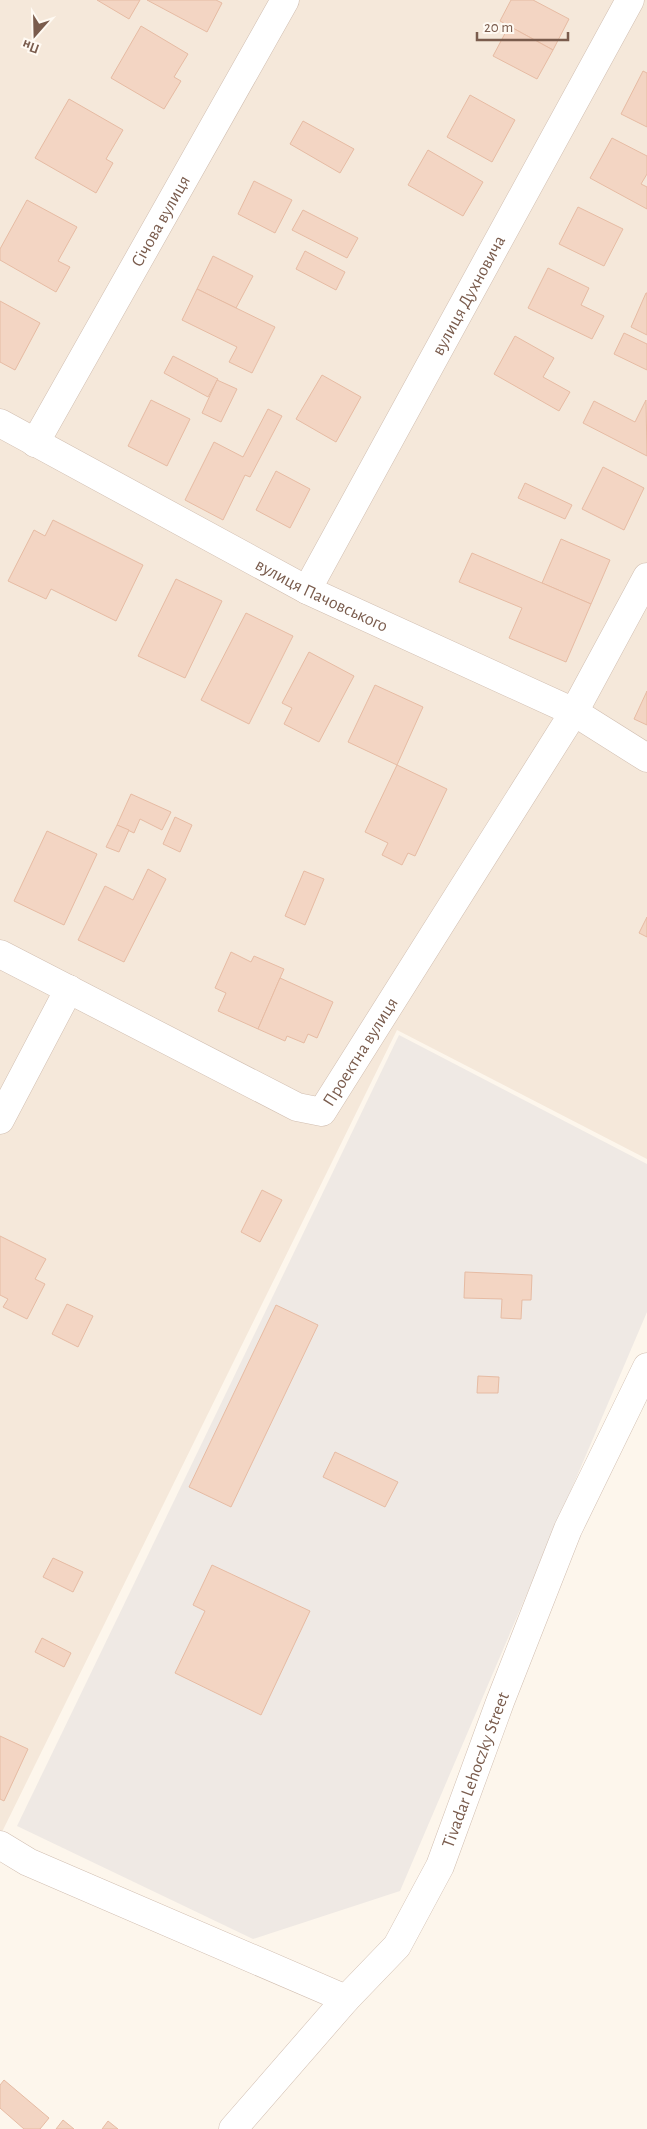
<svg xmlns="http://www.w3.org/2000/svg" width="647" height="2129" font-family="'Alegreya Sans',sans-serif">
	<rect width="100%" height="100%" fill="#fdf6ec"/>
	<!-- residential -->
	<polygon fill="#f5e8da" points="0,0 647,0 647,1159 397,1030 0,1836"/>
	<!-- industrial -->
	<polygon fill="#efe9e4" points="399,1035 647,1164 647,1312 400,1891 253,1939 17,1826"/>
	<!-- building -->
	<g fill="#f3d5c3" stroke="#e6bba3">
		<polygon points="97,0 140,0 129,19"/>
		<polygon points="147,0 216,0 222,3 207,32"/>
		<polygon points="511,0 533,0 569,19 553,50 500,21"/>
		<polygon points="141,26 188,54 174,77 181,81 164,109 111,78"/>
		<polygon points="509,26 553,50 537,79 493,56"/>
		<polygon points="643,71 647,73 647,127 621,114"/>
		<polygon points="470,95 515,120 492,162 447,137"/>
		<polygon points="69,99 123,130 106,159 113,163 96,193 35,158"/>
		<polygon points="303,121 354,149 340,173 290,144"/>
		<polygon points="612,138 647,156 647,174 641,184 647,187 647,209 590,178"/>
		<polygon points="428,150 483,182 463,216 408,185"/>
		<polygon points="254,181 292,200 275,233 238,214"/>
		<polygon points="27,200 77,227 58,261 70,267 56,292 0,260 0,249"/>
		<polygon points="578,207 623,229 604,266 559,244"/>
		<polygon points="303,210 358,238 347,258 292,230"/>
		<polygon points="305,251 345,272 336,290 296,269"/>
		<polygon points="213,256 253,276 236,308 197,289"/>
		<polygon points="548,268 589,288 581,305 604,316 592,339 528,308"/>
		<polygon points="197,289 275,327 252,373 229,362 237,347 182,320"/>
		<polygon points="646,293 647,293 647,335 631,327"/>
		<polygon points="0,301 40,323 15,370 0,362"/>
		<polygon points="624,333 647,344 647,370 614,354"/>
		<polygon points="515,336 554,358 543,377 570,392 559,411 494,374"/>
		<polygon points="173,356 218,379 208,397 164,373"/>
		<polygon points="322,375 361,397 336,442 296,419"/>
		<polygon points="217,380 237,389 221,422 202,413"/>
		<polygon points="151,400 190,419 167,466 128,446"/>
		<polygon points="646,400 647,456 583,423 594,401 635,422"/>
		<polygon points="268,409 282,416 250,477 245,475 223,520 185,500 214,442 243,457"/>
		<polygon points="603,467 644,488 624,530 582,509"/>
		<polygon points="276,471 310,489 290,528 256,510"/>
		<polygon points="525,483 572,505 565,519 518,498"/>
		<polygon points="53,520 143,565 116,621 51,589 46,599 8,581 34,530 45,536"/>
		<polygon points="561,539 610,560 591,604 542,583"/>
		<polygon points="472,553 591,604 566,662 509,638 522,608 459,582"/>
		<polygon points="176,579 222,601 185,678 138,656"/>
		<polygon points="246,613 293,636 249,724 201,700"/>
		<polygon points="309,652 354,676 319,742 284,724 292,708 282,703"/>
		<polygon points="375,685 423,707 397,765 348,742"/>
		<polygon points="647,691 647,725 634,719"/>
		<polygon points="397,765 447,789 415,856 408,853 402,865 382,855 388,843 365,832"/>
		<polygon points="131,794 171,812 162,830 140,819 134,833 117,825"/>
		<polygon points="175,817 192,825 180,852 163,844"/>
		<polygon points="117,825 129,830 119,852 106,847"/>
		<polygon points="47,831 97,854 64,925 14,901"/>
		<polygon points="148,869 166,879 124,962 78,940 105,886 133,900"/>
		<polygon points="304,871 324,879 305,925 285,916"/>
		<polygon points="647,917 647,937 639,933"/>
		<polygon points="231,952 251,962 254,956 284,969 258,1029 218,1011 226,993 215,988"/>
		<polygon points="280,978 333,1002 317,1038 308,1034 304,1043 287,1036 285,1041 258,1029"/>
		<polygon points="262,1190 282,1200 260,1242 241,1232"/>
		<polygon points="0,1236 46,1259 35,1279 45,1284 27,1319 3,1307 8,1299 0,1295"/>
		<polygon points="465,1272 532,1275 531,1300 522,1300 521,1319 501,1318 502,1299 464,1298"/>
		<polygon points="67,1304 93,1316 78,1347 52,1334"/>
		<polygon points="276,1305 318,1325 231,1507 189,1487"/>
		<polygon points="478,1376 499,1377 498,1393 477,1393"/>
		<polygon points="335,1452 398,1482 385,1507 323,1477"/>
		<polygon points="53,1558 83,1572 73,1592 43,1577"/>
		<polygon points="212,1565 310,1611 261,1715 175,1673 205,1611 193,1605"/>
		<polygon points="42,1638 71,1653 64,1667 35,1652"/>
		<polygon points="0,1736 28,1749 4,1801 0,1799"/>
		<polygon points="4,2080 49,2118 40,2129 24,2129 0,2108 0,2085"/>
		<polygon points="63,2120 74,2129 56,2129"/>
		<polygon points="108,2121 118,2129 102,2129"/>
	</g>
	<g fill="none" stroke-linecap="round" stroke-linejoin="round">
		<!-- minor casing -->
		<g stroke="#d1beb0" stroke-width="29">
			<g id="minor">
				<path id="s1" d="M0 423 307 590 574 712 647 758"/>
				<path id="s2" d="M35 443 285 0"/>
				<path id="s3" d="M307 590 630 0"/>
				<path id="s4" d="M0 954 297 1107 322 1112 574 712 647 577"/>
				<polyline points="0,1120 69,989"/>
				<polyline points="0,1845 28,1862 346,1999"/>
				<path id="s5" d="M233 2129 346 1999 397 1946 440 1866 500 1702 568 1529 647 1367"/>
			</g>
		</g>
		<!-- minor -->
		<use href="#minor" stroke="#fff" stroke-width="28"/>
	</g>
	<g text-anchor="middle" stroke-width="4" stroke-linejoin="round" paint-order="stroke">
		<!-- street labels -->
		<g font-size="18" fill="#7a5c4d" stroke="#fffaf3">
			<text dy="6" stroke="none"><textPath href="#s2" startOffset="255">Січова вулиця</textPath></text>
			<text dy="6" stroke="none"><textPath href="#s3" startOffset="336">вулиця Духновича</textPath></text>
			<text dy="6" stroke="none"><textPath href="#s1" startOffset="365">вулиця Пачовського</textPath></text>
			<text dy="6" stroke="none"><textPath href="#s4" startOffset="431">Проектна вулиця</textPath></text>
			<text dy="6" stroke="none"><textPath href="#s5" startOffset="439">Tivadar Lehoczky Street</textPath></text>
		</g>
	</g>
	<!-- north arrow -->
	<g transform="translate(35 35) rotate(200)" stroke="#fffaf3" stroke-width="4" paint-order="stroke">
	<path d="M0-4L9 19L0 12L-9 19Z" fill="#7a5c4d"/>
	<text y="-8" font-size="14" font-weight="bold" text-anchor="middle" fill="#7a5c4d">Пн</text>
	</g>
	<!-- scale -->
	<path d="M477 32v8h91v-8" fill="none" stroke="#7a5c4d" stroke-width="2.5"/>
	<text x="484" y="32" font-size="15" fill="#7a5c4d" stroke="#fffaf3" stroke-width="4" paint-order="stroke">20 m</text>
</svg>
